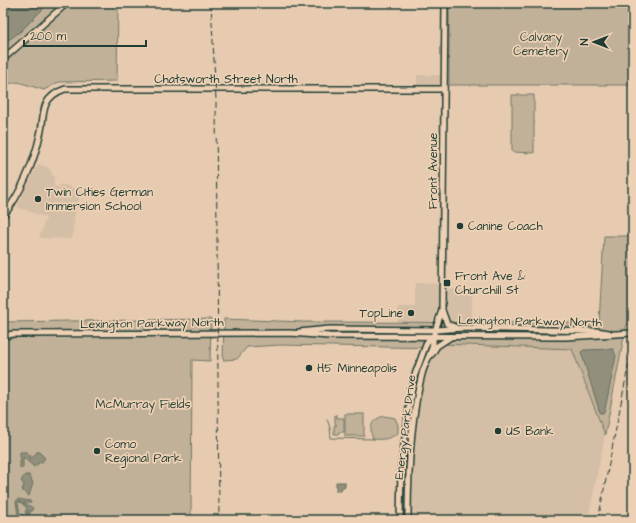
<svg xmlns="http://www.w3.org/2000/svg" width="636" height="523" font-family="'Architects Daughter',sans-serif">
	<rect width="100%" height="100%" fill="#e6cbb0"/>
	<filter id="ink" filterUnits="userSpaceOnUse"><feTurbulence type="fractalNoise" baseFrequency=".025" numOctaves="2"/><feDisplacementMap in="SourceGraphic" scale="8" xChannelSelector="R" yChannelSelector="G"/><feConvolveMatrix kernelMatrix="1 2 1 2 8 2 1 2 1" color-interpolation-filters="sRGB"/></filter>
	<g filter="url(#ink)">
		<!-- built -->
		<g fill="#d4bea5">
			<polygon points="417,75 440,75 440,83 438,86 417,85"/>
			<polygon points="38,164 49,168 54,177 54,186 59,188 61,184 82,191 75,212 72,239 39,238 46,218 17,207"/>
			<polygon points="415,283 436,284 439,286 438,307 431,325 398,327 398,307 415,307"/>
			<polygon points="446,289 472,290 472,327 452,325 446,320"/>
			<polygon points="441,344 572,349 605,435 588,520 410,520 410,474 422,379 426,366"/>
		</g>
		<!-- green -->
		<g fill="#c1b199" stroke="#707766">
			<polygon points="3,3 118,3 117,81 59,82 44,90 18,82 3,85"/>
			<rect x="449" y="3" width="184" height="82"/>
			<polygon points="512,95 534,95 534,153 512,152"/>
			<polygon points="604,236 633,236 633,311 631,322 626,326 605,435 572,349 441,344 436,348 280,345 247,347 237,359 223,360 224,319 303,322 599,323"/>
			<polygon points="211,319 210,361 192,360 191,520 3,520 3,322"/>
			<rect x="345" y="414" width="19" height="22"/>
			<polygon points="335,415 337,415 337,418 344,418 344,432 339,432 339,434 334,434 334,426 337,425 335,424"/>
			<path d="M384 416 395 418 398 425V433C390 439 383 440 373 439 368 427 372 419 384 416Z"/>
		</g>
		<!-- water -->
		<g fill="#928f7b" stroke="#646e5f" fill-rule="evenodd">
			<polygon points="3,3 49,3 21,31 3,44"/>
			<polygon points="613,349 616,356 605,409 603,413 600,413 581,352 584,350"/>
			<polygon points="38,451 45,458 41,463 40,462 34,467 23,457 23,468 20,468 20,452 27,452 31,456 28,459 30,460"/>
			<polygon points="25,475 29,475 33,483 29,496 22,490 24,485 21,481"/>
			<polygon points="336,482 345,482 345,487 342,487 341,491 336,491"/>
			<path d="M18 499 30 501 31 503H23L33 508 26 520H20L18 515 16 502ZM19 501 27 508 25 512 27 514 29 510 25 516 20 514 18 503Z"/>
		</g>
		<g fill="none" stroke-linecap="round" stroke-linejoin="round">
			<!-- stream -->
			<polyline stroke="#646e5f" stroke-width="1" points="327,419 330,428 331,438 373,439"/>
			<!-- secondary casing -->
			<g stroke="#1f3d34" stroke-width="8">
				<g id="secondary">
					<polyline points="3,59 67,3"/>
					<path d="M3 216C21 194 34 162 40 135 43 125 42 113 46 104 50 96 56 92 65 89H444"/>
					<polyline points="442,310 447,324 455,327"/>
					<polyline points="299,332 329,329 436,330 463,328 596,331 609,333"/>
					<polyline points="3,336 13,334 290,333 329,336 565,337 633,333"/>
					<polyline points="432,354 437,346 451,337"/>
					<polyline points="400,520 401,467 413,380 427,342 433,337 442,310 445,3"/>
					<path d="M408 520C408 472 410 420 422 374 425 362 435 348 433 337"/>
				</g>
			</g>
			<!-- secondary -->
			<use href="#secondary" stroke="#eed1b5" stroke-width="5"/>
			<!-- rail -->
			<g stroke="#1f3d34" stroke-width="1" stroke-dasharray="6 3" stroke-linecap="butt">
				<polyline points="211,3 216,100 219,520"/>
				<polyline points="598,520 633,342"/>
			</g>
		</g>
	</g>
	<!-- markers -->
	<g fill="#1f3d34" stroke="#eed1b5" stroke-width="1.5">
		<circle cx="38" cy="199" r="4"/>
		<circle cx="460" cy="226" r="4"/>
		<rect x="443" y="279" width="8" height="8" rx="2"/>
		<circle cx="411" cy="313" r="4"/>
		<circle cx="309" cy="368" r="4"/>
		<circle cx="498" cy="431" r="4"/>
		<circle cx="97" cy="451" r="4"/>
	</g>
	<g text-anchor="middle" stroke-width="3.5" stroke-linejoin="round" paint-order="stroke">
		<!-- park labels -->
		<g font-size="12" fill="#2f493e" stroke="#eed1b5">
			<text x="541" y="41">Calvary<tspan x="541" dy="14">Cemetery</tspan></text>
			<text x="143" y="408">McMurray Fields</text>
		</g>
		<!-- street labels -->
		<g font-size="12" fill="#1f3d34" stroke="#eed1b5">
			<text x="226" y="83">Chatsworth Street North</text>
			<text transform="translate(433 171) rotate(-90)" y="4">Front Avenue</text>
			<text transform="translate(530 321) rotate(1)" y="4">Lexington Parkway North</text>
			<text transform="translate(152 323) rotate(-1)" y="4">Lexington Parkway North</text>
			<text transform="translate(405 427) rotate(-83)" y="4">Energy Park Drive</text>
		</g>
		<!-- poi labels -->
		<g font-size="12" fill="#1f3d34" stroke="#eed1b5" text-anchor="start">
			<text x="46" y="196">Twin CIties German<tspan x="46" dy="14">Immersion School</tspan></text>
			<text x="468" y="230">Canine Coach</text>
			<text x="455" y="280">Front Ave &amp;<tspan x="455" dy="14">Churchill St</tspan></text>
			<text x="403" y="317" text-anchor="end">TopLine</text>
			<text x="317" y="372">H5 Minneapolis</text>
			<text x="506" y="435">US Bank</text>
			<text x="105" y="448">Como<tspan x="105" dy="14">Regional Park</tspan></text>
		</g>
	</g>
	<!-- margin -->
	<rect width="636" height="523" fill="none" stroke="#eed1b5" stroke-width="16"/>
	<rect x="8" y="8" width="620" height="507" fill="none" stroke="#1f3d34" stroke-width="1.5" filter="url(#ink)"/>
	<!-- north arrow -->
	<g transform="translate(594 42) rotate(270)" stroke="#eed1b5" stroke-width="3" paint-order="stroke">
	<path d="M0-3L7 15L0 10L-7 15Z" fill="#1f3d34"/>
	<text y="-6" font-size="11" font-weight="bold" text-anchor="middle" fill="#1f3d34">N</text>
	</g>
	<!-- scale -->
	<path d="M24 40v6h122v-6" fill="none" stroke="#1f3d34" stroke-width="2"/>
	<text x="30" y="40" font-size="12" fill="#1f3d34" stroke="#eed1b5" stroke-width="3" paint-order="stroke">200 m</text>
</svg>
